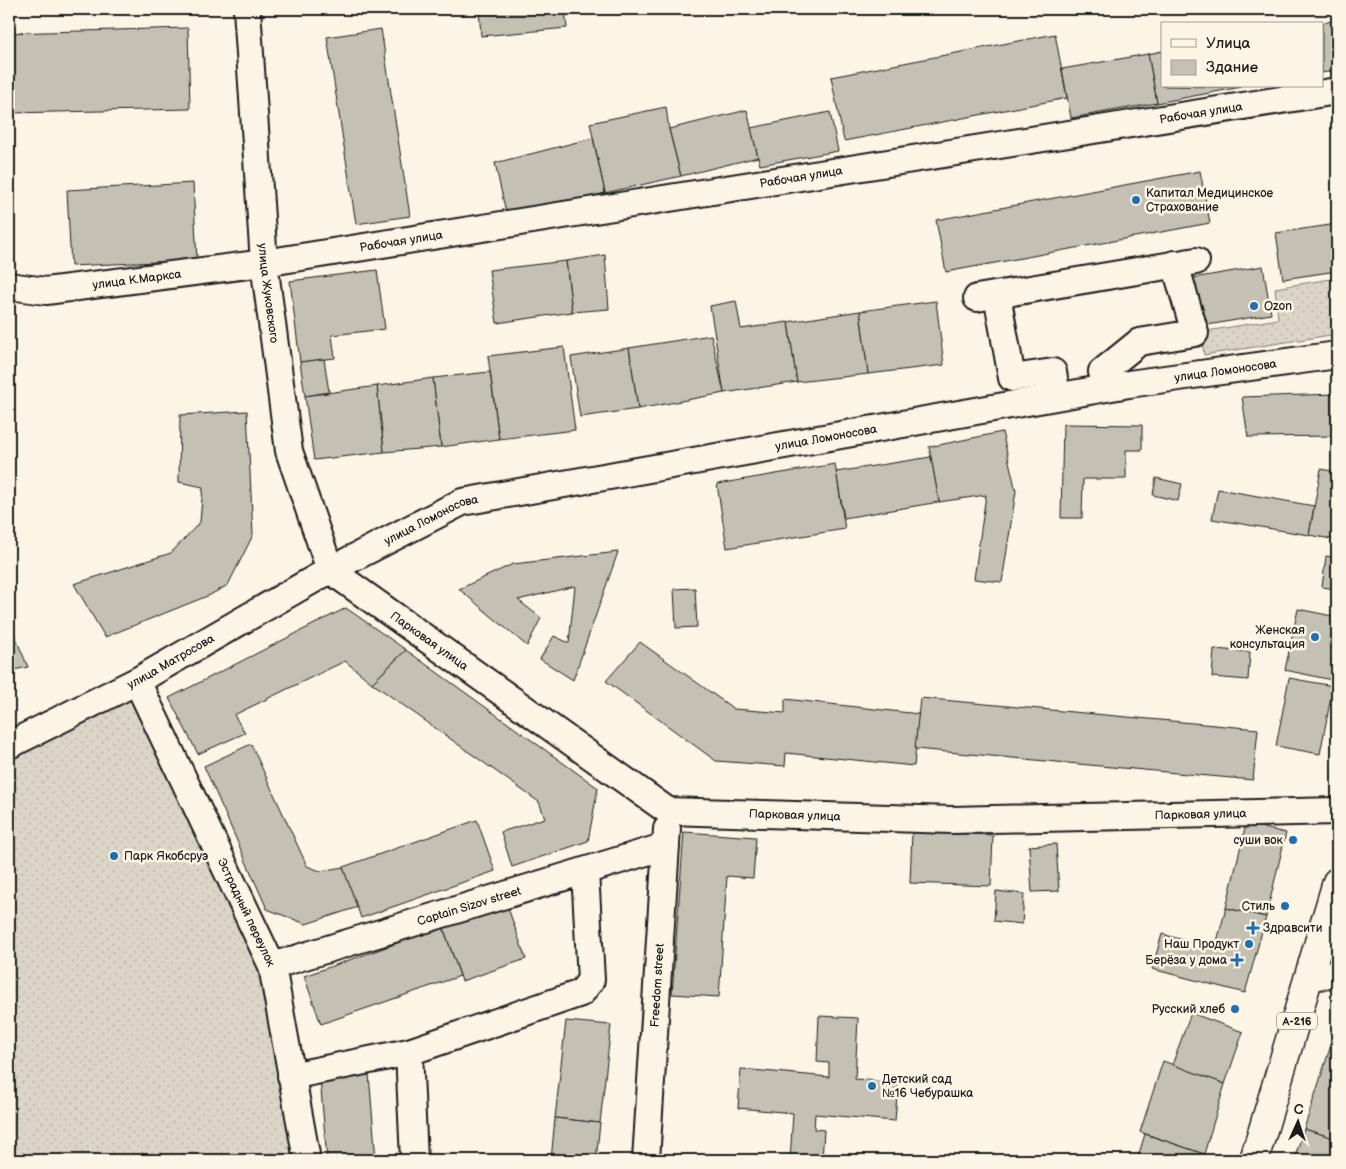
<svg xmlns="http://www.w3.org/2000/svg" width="1346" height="1169" font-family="'Balsamiq Sans',sans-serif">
	<defs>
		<pattern id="grass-dots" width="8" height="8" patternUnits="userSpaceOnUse" patternTransform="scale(1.25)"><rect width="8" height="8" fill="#dbd5c8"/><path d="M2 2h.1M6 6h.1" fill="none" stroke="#bbb6ab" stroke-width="1.8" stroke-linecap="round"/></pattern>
	</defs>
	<rect width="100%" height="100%" fill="#fcf5e5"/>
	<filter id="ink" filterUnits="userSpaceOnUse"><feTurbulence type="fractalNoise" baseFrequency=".02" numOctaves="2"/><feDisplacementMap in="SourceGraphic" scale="10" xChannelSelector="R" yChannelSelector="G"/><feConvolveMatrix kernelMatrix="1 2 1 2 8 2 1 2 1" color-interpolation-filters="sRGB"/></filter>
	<g filter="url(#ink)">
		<!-- grass -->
		<g fill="url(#grass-dots)" stroke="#7c7872">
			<polygon points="1337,278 1337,334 1204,355 1201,332 1278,319 1275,288"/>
			<polygon points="137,681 272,966 307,1160 9,1160 9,745"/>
		</g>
		<!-- building -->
		<g fill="#c4c0b3" stroke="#1c1c1c">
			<polygon points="161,9 229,9 229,10 161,11"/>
			<polygon points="479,9 565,9 567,28 481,36"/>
			<polygon points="1337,20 1337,70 1322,73 1322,24 1318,24"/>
			<polygon points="188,28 190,109 9,113 9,33"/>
			<polygon points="381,29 410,216 356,224 327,37"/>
			<polygon points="1055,34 1067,98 844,141 831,77"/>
			<polygon points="1162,51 1162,86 1241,87 1157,103 1148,54"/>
			<polygon points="1148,54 1157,103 1071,118 1062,69"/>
			<polygon points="666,107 669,129 681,176 605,193 590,123"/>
			<polygon points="747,110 758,157 681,176 669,129"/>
			<polygon points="830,112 838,151 760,165 751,128"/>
			<polygon points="593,138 605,193 507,217 495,163"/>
			<polygon points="1200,171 1210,223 946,272 936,220"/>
			<polygon points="193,183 197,260 71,266 67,190"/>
			<polygon points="1337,224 1337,271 1283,279 1276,233"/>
			<polygon points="605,255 609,309 572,312 566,261"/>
			<polygon points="566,261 572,312 497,323 489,270"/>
			<polygon points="1263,266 1271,314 1196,327 1188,279"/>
			<polygon points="377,270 385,329 332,335 335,358 300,362 290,281"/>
			<polygon points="736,301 741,329 788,322 797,382 724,393 710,306"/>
			<polygon points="936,301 944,365 868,374 860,311"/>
			<polygon points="860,311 868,374 797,382 788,322"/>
			<polygon points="711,335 724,393 638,409 629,348"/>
			<polygon points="564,347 575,430 499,439 488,356"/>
			<polygon points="629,348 638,409 580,417 571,357"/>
			<polygon points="324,359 329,392 305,396 300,362"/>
			<polygon points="490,372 499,439 441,447 433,378"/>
			<polygon points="433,378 441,447 384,452 377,386"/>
			<polygon points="377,386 384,452 314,460 305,396"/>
			<polygon points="1337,394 1337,436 1248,437 1242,397"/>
			<polygon points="247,411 253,535 228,585 210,595 105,637 74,584 171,553 200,522 203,487 179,482 180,415"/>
			<polygon points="1063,424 1142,425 1142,450 1126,450 1126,479 1083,479 1082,518 1061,518"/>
			<polygon points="1002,432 1016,491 1002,582 974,579 986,495 939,502 929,447"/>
			<polygon points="931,457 939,502 844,518 836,472"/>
			<polygon points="835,464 845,529 727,548 717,484"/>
			<polygon points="1321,469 1337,472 1337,540 1309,535"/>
			<polygon points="1156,478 1182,484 1178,501 1153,495"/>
			<polygon points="1218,489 1314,506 1309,535 1212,519"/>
			<polygon points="618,552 573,680 540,659 554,636 569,643 575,586 518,600 541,618 527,646 459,589 513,564"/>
			<polygon points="1326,556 1337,558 1337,589 1322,587"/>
			<polygon points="695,588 697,627 676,628 674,589"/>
			<polygon points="346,608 406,650 372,683 345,661 234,715 245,733 198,754 169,698"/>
			<polygon points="1298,609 1337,617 1337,656 1332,680 1285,670"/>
			<polygon points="9,622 28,667 9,671"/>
			<polygon points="640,642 734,709 785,713 785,699 919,714 914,766 786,753 785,766 716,761 606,681"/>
			<polygon points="1214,649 1250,652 1248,680 1212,677"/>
			<polygon points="406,650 598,788 588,841 512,867 501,832 545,818 539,802 372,683"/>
			<polygon points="1289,678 1333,686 1320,754 1276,746"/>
			<polygon points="920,698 1258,729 1253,780 915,749"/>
			<polygon points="251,744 307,866 320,871 343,867 358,907 306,924 267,909 204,766"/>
			<polygon points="477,820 495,871 361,918 343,867"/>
			<polygon points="1246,824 1286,833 1266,917 1226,908"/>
			<polygon points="684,832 756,837 753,878 727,876 719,997 672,994"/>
			<polygon points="912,832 993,835 991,886 910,883"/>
			<polygon points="1056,844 1059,891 1032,892 1029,846"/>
			<polygon points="996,891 1024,894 1022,924 994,921"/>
			<polygon points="507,905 526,959 462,981 443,927"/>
			<polygon points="1226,908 1266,917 1245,993 1152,969 1162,934 1215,949"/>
			<polygon points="443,927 460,976 321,1024 304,976"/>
			<polygon points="1191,1013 1243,1032 1225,1084 1172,1065"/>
			<polygon points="819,1016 858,1018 855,1079 898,1082 895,1121 815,1114 814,1129 824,1130 822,1160 790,1160 793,1113 738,1108 741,1069 829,1077 829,1063 817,1062"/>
			<polygon points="566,1021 611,1025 600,1123 555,1118"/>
			<polygon points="1331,1045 1337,1048 1337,1139 1304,1129"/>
			<polygon points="1163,1061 1225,1084 1204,1154 1140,1132"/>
			<polygon points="369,1074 376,1160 327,1160 320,1078"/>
			<polygon points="555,1118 600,1123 596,1160 551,1160"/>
			<polygon points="1304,1129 1337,1139 1337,1160 1294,1160"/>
			<polygon points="1145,1134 1204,1154 1202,1160 1137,1160"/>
		</g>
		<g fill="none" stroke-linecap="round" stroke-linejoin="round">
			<!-- minor casing -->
			<g stroke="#1c1c1c" stroke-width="30">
				<g id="minor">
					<path id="s1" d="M247 9 264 263 289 451 330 570"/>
					<path id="s2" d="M9 286 46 291 264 263 1337 91"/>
					<polyline points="997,295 1012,378 1053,372 1057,396"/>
					<polyline points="977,298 1196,261"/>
					<polyline points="1106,387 1102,372 1139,342 1195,333 1175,264"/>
					<path id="s3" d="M330 570 668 811 952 820 1337 811"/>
					<path id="s4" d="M137 681 272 966 307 1160"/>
					<path id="s5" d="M9 745 137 681 330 570 462 502 1129 384 1337 355"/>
					<path id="s6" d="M272 966 666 846"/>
					<polyline points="1310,976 1337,975"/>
					<polyline points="409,1052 414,1160"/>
					<polyline points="291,1076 409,1052 581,993 591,980 585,871"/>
					<path id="s7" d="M646 1160 667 829"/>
				</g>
			</g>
			<!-- major casing -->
			<g stroke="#1c1c1c" stroke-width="31">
				<polyline id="major" points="1254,1160 1337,882"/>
			</g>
			<!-- minor -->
			<use href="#minor" stroke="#fcf5e5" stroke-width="26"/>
			<!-- major -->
			<use href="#major" stroke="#fcf5e5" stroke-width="28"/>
		</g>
	</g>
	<!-- markers -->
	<g fill="#1f6fb2" stroke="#fcf5e5" stroke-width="2">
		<circle cx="1136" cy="200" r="5"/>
		<circle cx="1254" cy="306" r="5"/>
		<circle cx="1315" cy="637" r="5"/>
		<circle cx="1293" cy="840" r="5"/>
		<circle cx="114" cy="856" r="5"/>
		<circle cx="1285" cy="906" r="5"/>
		<path d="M1250.5 920.5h5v5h5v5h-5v5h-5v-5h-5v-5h5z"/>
		<circle cx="1249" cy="944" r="5"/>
		<path d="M1234.5 952.5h5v5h5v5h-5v5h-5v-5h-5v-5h5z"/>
		<circle cx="1235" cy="1009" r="5"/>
		<circle cx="872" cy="1086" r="5"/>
	</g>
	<g text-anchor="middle" stroke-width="5" stroke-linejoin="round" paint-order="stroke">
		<!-- shield labels -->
		<rect fill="#fcf5e5" stroke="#5f5d58" stroke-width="1" x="1277" y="1012.5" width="40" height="17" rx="4"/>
		<g font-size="11" font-weight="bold" fill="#1c1c1c">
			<text x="1297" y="1025">А-216</text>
		</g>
		<!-- street labels -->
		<g font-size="12" fill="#1c1c1c" stroke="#fcf5e5">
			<text dy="4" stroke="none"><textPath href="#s2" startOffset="1206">Рабочая улица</textPath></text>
			<text dy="4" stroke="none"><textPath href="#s2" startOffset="801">Рабочая улица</textPath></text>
			<text dy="4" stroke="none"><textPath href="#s2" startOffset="396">Рабочая улица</textPath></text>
			<text dy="4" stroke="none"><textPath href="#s2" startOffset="129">улица К.Маркса</textPath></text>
			<text dy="4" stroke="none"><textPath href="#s1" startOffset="285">улица Жуковского</textPath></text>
			<text dy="4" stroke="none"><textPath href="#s5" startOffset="1289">улица Ломоносова</textPath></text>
			<text dy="4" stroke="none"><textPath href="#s5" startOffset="884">улица Ломоносова</textPath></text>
			<text dy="4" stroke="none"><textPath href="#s5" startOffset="479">улица Ломоносова</textPath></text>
			<text dy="4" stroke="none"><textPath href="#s3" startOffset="122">Парковая улица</textPath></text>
			<text dy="4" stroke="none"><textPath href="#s5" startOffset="182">улица Матросова</textPath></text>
			<text dy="4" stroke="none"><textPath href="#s3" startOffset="948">Парковая улица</textPath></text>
			<text dy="4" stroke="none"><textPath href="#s3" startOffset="542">Парковая улица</textPath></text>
			<text dy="4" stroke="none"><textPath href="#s6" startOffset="206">Captain Sizov street</textPath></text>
			<text dy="4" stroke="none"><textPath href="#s4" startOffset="256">Эстрадный переулок</textPath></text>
			<text dy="4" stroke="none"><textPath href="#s7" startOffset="175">Freedom street</textPath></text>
		</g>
		<!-- poi labels -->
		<g font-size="12" fill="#1c1c1c" stroke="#fcf5e5" text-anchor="end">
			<text x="1146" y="197" text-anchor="start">Капитал Медицинское<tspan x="1146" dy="14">Страхование</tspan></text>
			<text x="1264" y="310" text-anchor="start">Ozon</text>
			<text x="1305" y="634">Женская<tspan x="1305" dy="14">консультация</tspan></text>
			<text x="1283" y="844">суши вок</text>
			<text x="124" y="860" text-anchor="start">Парк Якобсруэ</text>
			<text x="1275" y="910">Стиль</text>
			<text x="1263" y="932" text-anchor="start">Здравсити</text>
			<text x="1239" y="948">Наш Продукт</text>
			<text x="1227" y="964">Берёза у дома</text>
			<text x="1225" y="1013">Русский хлеб</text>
			<text x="882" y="1083" text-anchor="start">Детский сад<tspan x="882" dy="14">№16 Чебурашка</tspan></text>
		</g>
	</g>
	<!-- margin -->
	<rect width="1346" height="1169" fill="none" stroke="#fcf5e5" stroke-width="30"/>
	<rect x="15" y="15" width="1316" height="1139" fill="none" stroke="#1c1c1c" stroke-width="2" filter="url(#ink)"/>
	<!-- legend -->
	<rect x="1161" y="22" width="162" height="65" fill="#fcf5e5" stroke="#a29e95"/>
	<rect x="1171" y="39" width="25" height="8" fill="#fcf5e5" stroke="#a29e95"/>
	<text x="1206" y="48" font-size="15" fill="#1c1c1c">Улица</text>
	<rect x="1171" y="60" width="25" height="15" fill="#c4c0b3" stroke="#a29e95"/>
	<text x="1206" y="72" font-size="15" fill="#1c1c1c">Здание</text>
	<!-- north arrow -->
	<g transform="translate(1298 1122) rotate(3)" stroke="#fcf5e5" stroke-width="4" paint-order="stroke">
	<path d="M0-4L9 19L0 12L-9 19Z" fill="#1c1c1c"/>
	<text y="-8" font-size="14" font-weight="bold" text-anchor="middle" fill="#1c1c1c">С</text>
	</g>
</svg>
